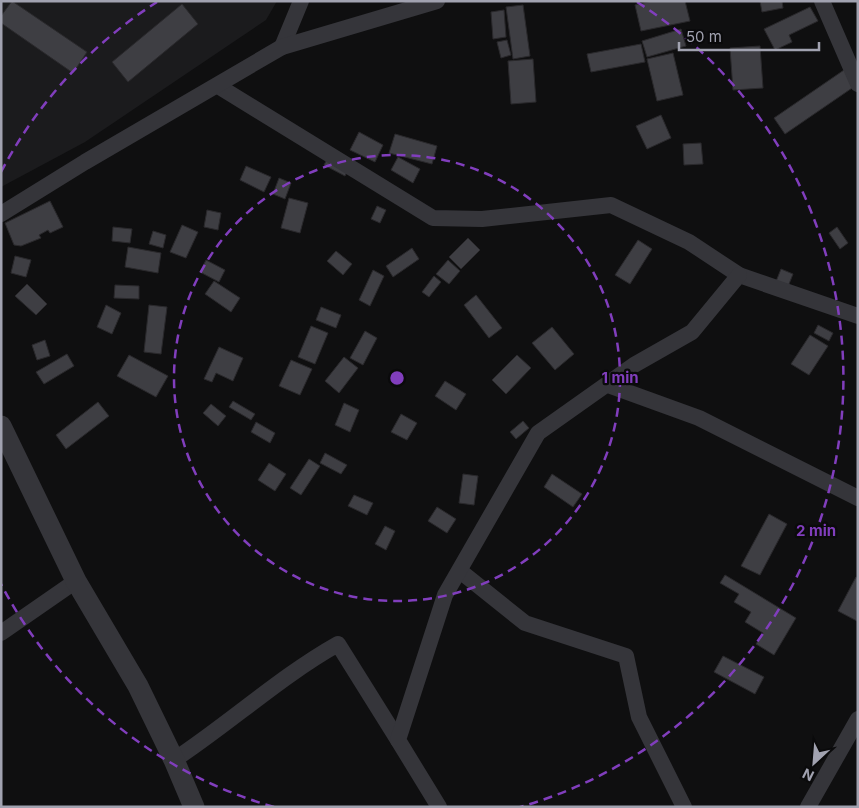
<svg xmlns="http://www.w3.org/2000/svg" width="859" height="808" font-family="Inter,sans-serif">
	<rect width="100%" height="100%" fill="#0f0f10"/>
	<!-- built -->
	<polygon fill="#1b1b1d" points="1,1 277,1 266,20 85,142 1,187"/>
	<!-- building -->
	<g fill="#3e3e43" stroke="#2a292c">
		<polygon points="12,1 87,52 73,73 1,23 1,16"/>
		<polygon points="652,1 685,1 690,21 641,31 635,5"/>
		<polygon points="760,1 782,1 783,8 762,12"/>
		<polygon points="182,4 198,24 128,82 112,62"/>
		<polygon points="523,5 530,56 513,59 506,7"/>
		<polygon points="810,7 818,21 789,35 792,42 775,50 764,29"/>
		<polygon points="504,10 506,37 493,39 491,12"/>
		<polygon points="681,29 686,46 647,57 642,41"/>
		<polygon points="507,40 511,55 501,58 497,42"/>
		<polygon points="641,44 645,62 591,72 587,54"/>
		<polygon points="760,46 763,88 733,90 730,48"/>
		<polygon points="673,53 683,95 657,101 647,59"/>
		<polygon points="533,59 536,102 511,104 508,61"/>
		<polygon points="844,70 855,86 785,134 774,118"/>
		<polygon points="661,115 671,138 647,149 636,126"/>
		<polygon points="359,132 383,145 375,162 350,150"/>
		<polygon points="395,134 437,146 432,164 389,153"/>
		<polygon points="701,143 703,164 684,165 683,144"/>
		<polygon points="331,152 351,163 345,176 324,165"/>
		<polygon points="398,157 420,169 413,183 391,170"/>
		<polygon points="246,166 271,177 264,192 240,180"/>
		<polygon points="279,178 291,183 285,199 273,194"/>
		<polygon points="289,198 308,203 300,233 281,228"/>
		<polygon points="50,201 63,227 50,233 48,230 39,235 41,238 21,246 14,245 5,223"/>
		<polygon points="377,206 386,210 380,223 371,219"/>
		<polygon points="207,210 221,213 218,230 204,227"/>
		<polygon points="182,225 198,232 186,258 170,252"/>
		<polygon points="113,227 132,229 130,243 112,241"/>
		<polygon points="837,227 848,243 840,249 829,233"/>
		<polygon points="153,231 166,235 163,248 149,244"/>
		<polygon points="468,238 480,250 461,269 449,257"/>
		<polygon points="638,240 652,249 630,284 615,275"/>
		<polygon points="128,247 161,253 158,273 125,267"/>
		<polygon points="412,248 419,259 393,277 386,266"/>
		<polygon points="336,251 352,264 343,275 327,261"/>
		<polygon points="15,256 31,260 26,277 11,273"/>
		<polygon points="206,260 225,270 219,282 200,272"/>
		<polygon points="448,260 460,271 449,284 436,274"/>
		<polygon points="781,269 793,274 787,289 775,284"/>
		<polygon points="373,270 384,276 370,306 359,300"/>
		<polygon points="434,276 441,282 429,297 422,292"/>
		<polygon points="214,281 240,298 231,312 205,294"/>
		<polygon points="27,284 47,304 36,315 15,296"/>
		<polygon points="115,285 139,286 139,299 114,298"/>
		<polygon points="476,295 502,328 489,338 464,305"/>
		<polygon points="106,305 121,313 112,334 97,327"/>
		<polygon points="149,305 167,307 161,354 144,352"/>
		<polygon points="321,307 341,315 336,328 316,320"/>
		<polygon points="818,325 833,333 829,341 814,333"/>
		<polygon points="311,326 328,333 315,364 298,357"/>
		<polygon points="552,327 574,354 555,370 532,343"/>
		<polygon points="365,331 377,338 363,365 350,358"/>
		<polygon points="810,335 828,346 809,375 791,364"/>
		<polygon points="45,340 50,356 37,360 32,345"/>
		<polygon points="219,347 243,358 233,381 216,373 212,382 204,379"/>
		<polygon points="67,354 74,366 44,384 36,372"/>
		<polygon points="129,355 168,376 156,397 117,376"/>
		<polygon points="517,355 531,368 506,394 492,380"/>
		<polygon points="344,357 358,368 339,393 325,381"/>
		<polygon points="291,360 312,369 300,395 279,386"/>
		<polygon points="445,381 466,394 456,410 435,396"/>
		<polygon points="233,401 255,414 251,420 229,407"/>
		<polygon points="98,402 109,416 66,449 56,435"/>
		<polygon points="344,403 359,410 350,432 335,425"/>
		<polygon points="211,404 226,416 218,426 203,413"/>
		<polygon points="401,414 417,423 407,440 391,432"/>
		<polygon points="523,421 529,428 516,439 510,432"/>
		<polygon points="256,422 275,433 270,443 251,432"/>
		<polygon points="325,453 347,465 341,474 320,463"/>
		<polygon points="309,459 320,466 301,495 290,488"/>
		<polygon points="269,463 286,474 275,491 258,480"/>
		<polygon points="463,474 478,476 474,505 459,503"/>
		<polygon points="552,474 582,494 573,507 544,487"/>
		<polygon points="354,495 373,503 367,515 348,506"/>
		<polygon points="437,507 456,519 447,533 428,521"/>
		<polygon points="769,514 787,524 760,575 741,566"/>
		<polygon points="385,526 395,531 386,550 375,544"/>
		<polygon points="725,575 796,618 774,655 756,644 763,633 745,622 751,612 734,602 739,594 720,583"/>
		<polygon points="856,577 858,578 857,621 838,611"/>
		<polygon points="723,656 764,677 755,694 714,672"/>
	</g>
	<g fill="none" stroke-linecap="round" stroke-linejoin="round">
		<!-- minor -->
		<g stroke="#35353a" stroke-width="16">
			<polyline points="822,1 858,84"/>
			<polyline points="282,47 301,1"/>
			<polyline points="218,86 433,218 482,219 611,205 689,242 739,275 858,316"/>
			<polyline points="1,214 85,162 282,47 437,1"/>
			<polyline points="608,385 699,418 858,498"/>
			<polyline points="460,571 525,623 626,656 639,717 684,807"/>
			<polyline points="1,633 76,581"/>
			<path d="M174 760C230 723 281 676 338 644L398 740"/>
			<polyline points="439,807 398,740 445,595 538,433 634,365 692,332 739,275"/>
			<polyline points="808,807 858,719"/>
		</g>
		<!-- tertiary -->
		<polyline stroke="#35353a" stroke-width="21" points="1,426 76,581 138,686 174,760 194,807"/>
	</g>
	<!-- distance rings -->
	<g fill="none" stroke="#813ebd" stroke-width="2.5" stroke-dasharray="9 6">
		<circle cx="397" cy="378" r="223"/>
		<path d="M274 807A446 446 0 0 1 1 584M1 172A446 446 0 0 1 157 2M637 2A446 446 0 0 1 520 807"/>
	</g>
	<circle cx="397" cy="378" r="8" fill="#813ebd" stroke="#0a0a0b" stroke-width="2.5"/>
	<g font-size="15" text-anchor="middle" font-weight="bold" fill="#813ebd" stroke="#0a0a0b" stroke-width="4.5" stroke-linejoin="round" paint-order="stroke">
		<text x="620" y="383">1 min</text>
		<text x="816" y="536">2 min</text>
	</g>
	<!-- border -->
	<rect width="859" height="808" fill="none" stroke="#a1a2b0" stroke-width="5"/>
	<!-- north arrow -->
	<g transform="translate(814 763) rotate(206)" stroke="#0a0a0b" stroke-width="4" paint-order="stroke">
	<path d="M0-4L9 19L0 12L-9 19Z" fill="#a1a2b0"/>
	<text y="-8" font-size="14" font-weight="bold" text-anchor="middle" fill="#a1a2b0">N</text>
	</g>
	<!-- scale -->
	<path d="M679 42v8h140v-8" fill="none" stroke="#a1a2b0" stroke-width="2.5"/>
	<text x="686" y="42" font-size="15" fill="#a1a2b0" stroke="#0a0a0b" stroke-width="4" paint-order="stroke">50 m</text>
</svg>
